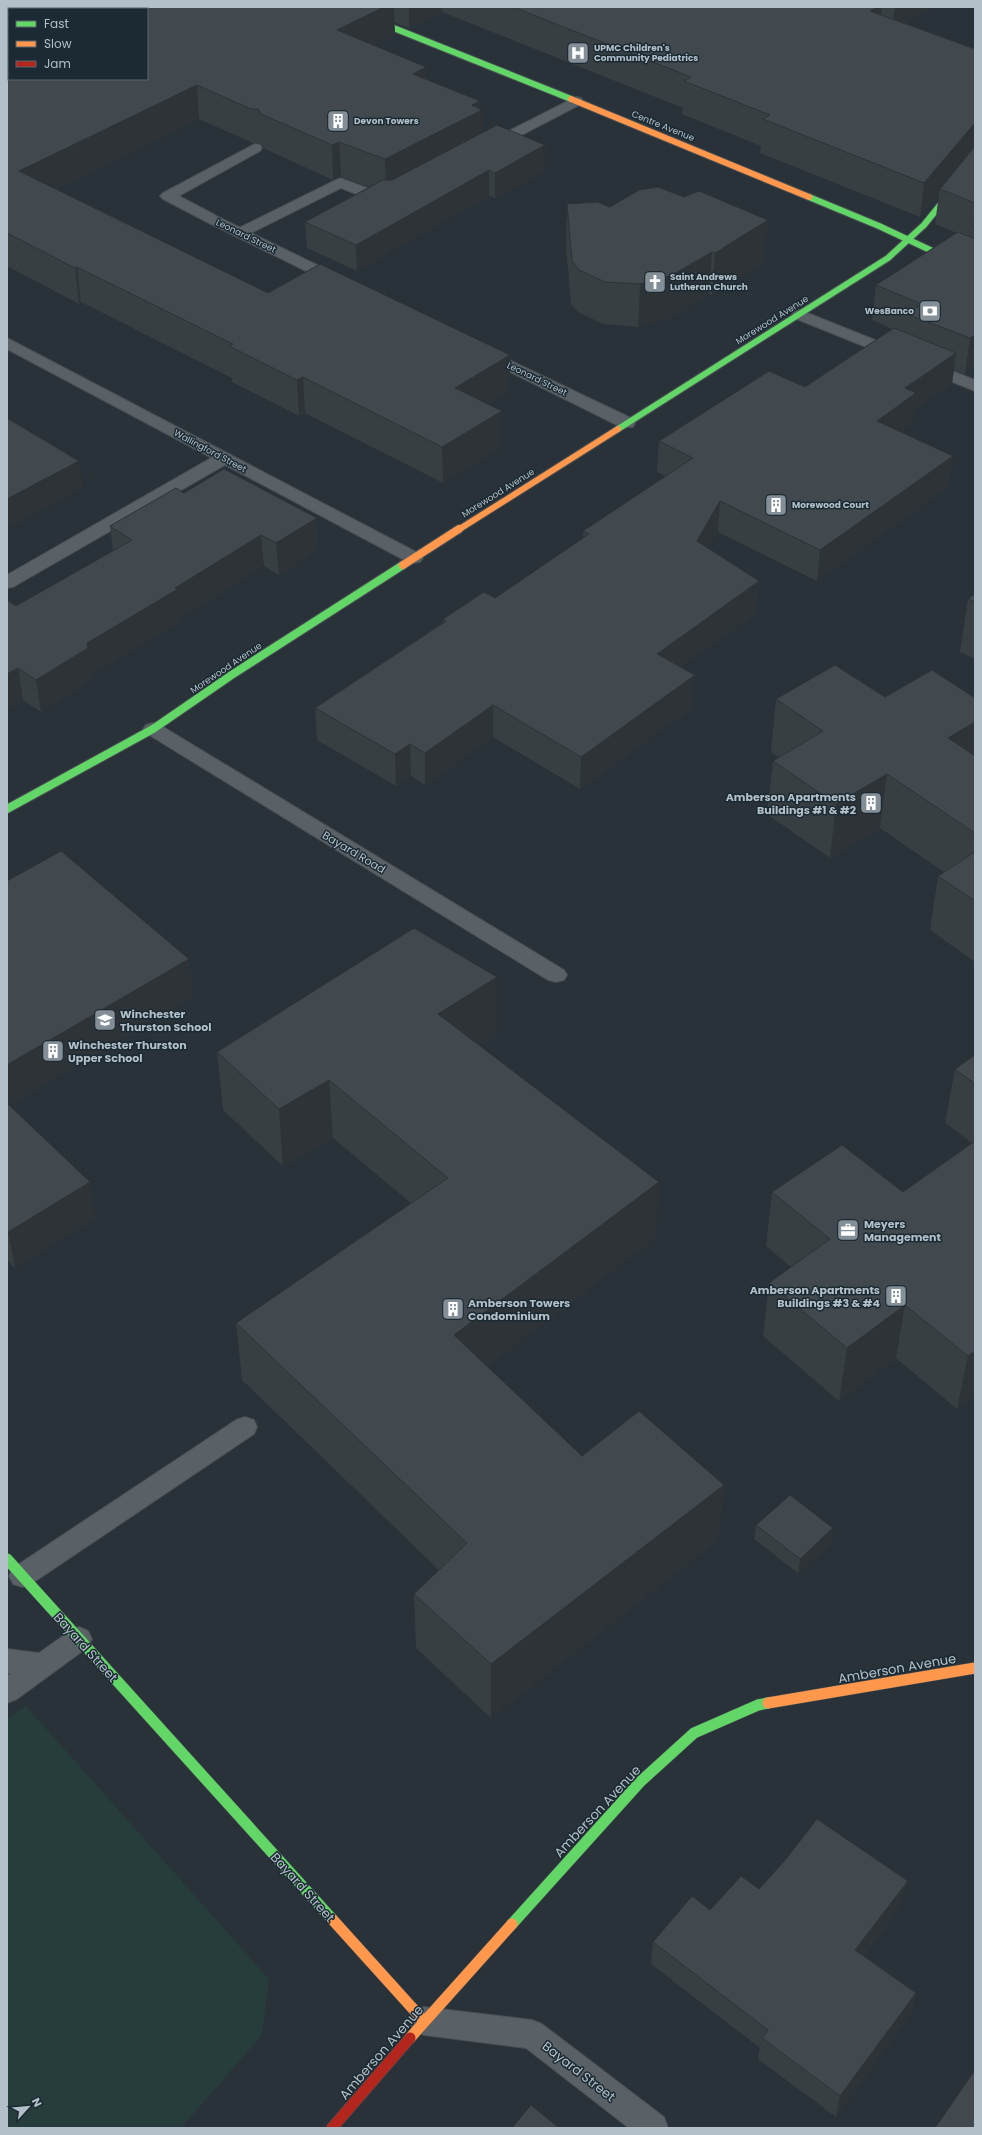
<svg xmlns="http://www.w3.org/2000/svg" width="982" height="2135" font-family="Poppins,sans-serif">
	<rect width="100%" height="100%" fill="#293238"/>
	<!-- green -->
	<polygon fill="#263d3c" points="26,1706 269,1979 262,2035 181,2128 7,2128 7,1719"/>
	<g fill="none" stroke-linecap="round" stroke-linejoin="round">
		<!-- lane casing -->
		<g stroke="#474e53" stroke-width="2">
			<g id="lane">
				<polygon points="576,97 581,98 583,101 581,104 495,149 485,149 483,146 485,143"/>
				<polygon points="255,144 260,145 262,148 260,151 179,196 215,215 218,218 215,221 205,221 163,199 160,196 163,193"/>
				<polygon points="340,178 386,195 395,196 398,199 392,204 387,206 341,188 245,236 235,236 232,233 235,230"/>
				<polygon points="800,310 975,380 975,391 794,318 792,315 794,312"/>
				<polygon points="224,453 230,454 233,458 230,462 13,587 7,588 7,575 218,454"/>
				<polygon points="79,1627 88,1631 92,1639 88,1647 17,1699 7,1703 7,1676 11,1673 7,1673 7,1649 39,1653 70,1631"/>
			</g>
		</g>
		<!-- street casing -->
		<g stroke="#474e53" stroke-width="2">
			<g id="street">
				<polygon points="72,7 89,7 87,9 70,9"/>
				<rect x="7" y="33" width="2" height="9"/>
				<polygon points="210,213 346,279 348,282 346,285 334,285 205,221 202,218 205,215"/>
				<polygon points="7,338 420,554 423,558 420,562 414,563 408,562 7,349"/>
				<polygon points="484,348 633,419 635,423 633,427 621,427 478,356 476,353 478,350"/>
				<polygon points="153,723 160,725 564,970 567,975 564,980 556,982 548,980 146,733 143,729 146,725"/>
				<polygon points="245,1417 254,1420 257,1427 254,1434 31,1584 22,1587 13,1584 9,1576 13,1568 236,1420"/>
				<polygon points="424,2007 532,2020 542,2024 664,2117 668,2128 629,2128 526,2048 424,2035 414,2031 409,2021 414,2011"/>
			</g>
		</g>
		<!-- fast-far2 casing -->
		<g stroke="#474e53" stroke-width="8">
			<g id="fast-far2">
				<polyline points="341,7 571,99"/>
				<polyline points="809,197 879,226 975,271"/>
				<polyline points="618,429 888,258 924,225 975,162"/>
			</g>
		</g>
		<!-- fast-far1 casing -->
		<g stroke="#474e53" stroke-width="10">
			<polyline id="fast-far1" points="7,809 153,729 233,674 403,565"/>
		</g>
		<!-- fast casing -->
		<g stroke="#474e53" stroke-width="12">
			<g id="fast">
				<polyline points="7,1559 332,1919"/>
				<polyline points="512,1924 640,1782 694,1733 758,1705 768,1703"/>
			</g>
		</g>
		<!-- slow-far2 casing -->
		<g stroke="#474e53" stroke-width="8">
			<g id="slow-far2">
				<polyline points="571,99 809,197"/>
				<polyline points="458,530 618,429"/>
			</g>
		</g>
		<!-- slow-far1 casing -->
		<g stroke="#474e53" stroke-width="10">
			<polyline id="slow-far1" points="403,565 459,529"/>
		</g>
		<!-- slow casing -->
		<g stroke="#474e53" stroke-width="12">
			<g id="slow">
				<polyline points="768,1703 975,1668"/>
				<polyline points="332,1919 424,2021"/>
				<polyline points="410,2038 512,1924"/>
			</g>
		</g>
		<!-- jam casing -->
		<g stroke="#474e53" stroke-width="12">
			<polyline id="jam" points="332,2128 410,2038"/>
		</g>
		<!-- lane -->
		<use href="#lane" fill="#596066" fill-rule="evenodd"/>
		<!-- street -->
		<use href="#street" fill="#596066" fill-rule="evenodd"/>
		<!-- fast-far2 -->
		<use href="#fast-far2" stroke="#63d668" stroke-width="6"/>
		<!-- fast-far1 -->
		<use href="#fast-far1" stroke="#63d668" stroke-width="8"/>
		<!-- fast -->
		<use href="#fast" stroke="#63d668" stroke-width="11"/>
		<!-- slow-far2 -->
		<use href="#slow-far2" stroke="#ff974d" stroke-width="6"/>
		<!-- slow-far1 -->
		<use href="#slow-far1" stroke="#ff974d" stroke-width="8"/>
		<!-- slow -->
		<use href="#slow" stroke="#ff974d" stroke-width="11"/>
		<!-- jam -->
		<use href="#jam" stroke="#b3261e" stroke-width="11"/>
	</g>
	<!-- wall -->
	<g fill="#383f43">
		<polygon points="91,7 934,7 905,23 975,49 975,367 965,374 954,370 952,383 914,410 912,424 901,432 953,456 948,487 817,581 718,532 708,548 759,581 756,613 681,667 693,707 580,789 493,737 425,785 411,776 396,786 317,740 315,708 443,623 443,619 495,598 583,538 583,531 666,476 657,472 659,441 805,387 892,329 872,320 876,285 957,233 935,224 939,194 920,217 760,153 761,146 682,114 683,108 442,12 409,28 394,22 395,35 374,45 426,79 480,109 482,133 545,171 495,198 489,196 357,271 307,248 305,222 369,187 341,177 333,180 263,148 260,144 253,143 199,119 57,189 268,293 510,391 488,404 502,447 443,483 305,413 299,416 232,382 232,378 81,302 79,304 7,266 7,39 9,79"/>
		<polygon points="567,204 610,207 765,262 712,295 709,294 670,318 638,327 603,324 578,312 571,304 566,246"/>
		<polygon points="184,493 317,518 318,550 279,575 264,566 181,618 182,621 92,674 92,680 41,712 23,700 7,708 7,600 16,606 113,551 110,526"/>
		<polygon points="975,594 975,659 960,652 968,599"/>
		<polygon points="885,697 975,698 975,962 930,930 938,876 944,872 880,828 830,858 767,814 773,761 778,757 771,752 776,699"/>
		<polygon points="7,881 189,959 193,996 9,1105 96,1218 15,1268 7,1260"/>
		<polygon points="497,977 497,1035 480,1045 655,1239 487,1366 582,1456 724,1485 718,1540 491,1718 416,1648 414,1594 439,1570 242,1380 236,1323 411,1203 333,1138 283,1166 223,1110 217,1052"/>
		<polygon points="975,1055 975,1395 957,1409 896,1358 839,1401 763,1336 769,1283 791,1267 766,1246 772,1192 903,1192 972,1143 945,1123 955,1069"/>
		<polygon points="756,1525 831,1543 798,1573 754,1539"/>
		<polygon points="759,1889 902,1903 863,1955 916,1993 910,2014 836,2117 758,2059 760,2048 651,1964 653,1942 710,1910"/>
	</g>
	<!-- shaded-wall -->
	<g fill="#2e3337">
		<polygon points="371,7 394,7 395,35 338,63 337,30"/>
		<polygon points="409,7 442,7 442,12 409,28"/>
		<polygon points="878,7 882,7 879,38 870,11"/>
		<polygon points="895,7 934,7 892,30"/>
		<polygon points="426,67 426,101 413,74"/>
		<polygon points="197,85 199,119 24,205 19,171"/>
		<polygon points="480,101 480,111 482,110 482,144 386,193 385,159"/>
		<polygon points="974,124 975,124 975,157 940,189 939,194 920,217 924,183"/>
		<polygon points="339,142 341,177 333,180 332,145"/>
		<polygon points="545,145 545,171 495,198 495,173"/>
		<polygon points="489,170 489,196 357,271 356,245"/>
		<polygon points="768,220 765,262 712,295 715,253"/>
		<polygon points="712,252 709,294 670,318 638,327 640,284"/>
		<polygon points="77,267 81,302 79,304 75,268"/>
		<polygon points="975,335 975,367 965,374 970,338"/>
		<polygon points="956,353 952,383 914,410 912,424 873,452 877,421 905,388"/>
		<polygon points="510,355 510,391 456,425 455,388"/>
		<polygon points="303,377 305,413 299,416 297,380"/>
		<polygon points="502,411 502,447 443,483 442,447"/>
		<polygon points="953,456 948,487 817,581 820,550"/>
		<polygon points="79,461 83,488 7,529 7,499"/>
		<polygon points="720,501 718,532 695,572 697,541"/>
		<polygon points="317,518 318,550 279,575 276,543"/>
		<polygon points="261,535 264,566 181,618 182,621 92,674 92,680 41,712 36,680 87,643"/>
		<polygon points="759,581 756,613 655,686 657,654"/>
		<polygon points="18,668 23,700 7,708 7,674"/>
		<polygon points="695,675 693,707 580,789 581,757"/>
		<polygon points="493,705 493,737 425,785 425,753"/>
		<polygon points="975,722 975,770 948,738"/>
		<polygon points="410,744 411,776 396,786 395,754"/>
		<polygon points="887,774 880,828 830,858 836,804"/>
		<polygon points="189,959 193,996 7,1106 7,1065"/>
		<polygon points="497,977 497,1035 439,1071 438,1014"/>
		<polygon points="329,1080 333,1138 283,1166 279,1109"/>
		<polygon points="90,1182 96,1218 15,1268 8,1232"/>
		<polygon points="659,1182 655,1239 455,1391 454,1335"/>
		<polygon points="905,1305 896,1358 839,1401 847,1348"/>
		<polygon points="975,1351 975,1395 957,1409 968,1356"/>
		<polygon points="724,1485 718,1540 491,1718 491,1664"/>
		<polygon points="833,1528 831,1543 798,1573 800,1559"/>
		<polygon points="908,1881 902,1903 850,1971 855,1950"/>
		<polygon points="916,1993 910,2014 836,2117 840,2096"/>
	</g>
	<!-- building -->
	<g fill="#41494e" stroke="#2e3337">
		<polygon points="91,7 384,7 337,30 426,67 413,74 480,101 472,105 482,110 385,159 339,142 332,145 261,114 258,109 251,109 197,85 19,171 268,293 320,264 510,355 455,388 502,411 442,447 303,377 297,380 229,346 233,344 77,267 75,268 7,233 7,39 9,38 9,79 147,79 147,9 87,9"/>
		<polygon points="513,7 878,7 870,11 975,49 975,124 974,124 924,183 763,119 770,115 684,81 691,77"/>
		<polygon points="497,125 545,145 495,173 489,170 356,245 305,222 383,180 392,180"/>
		<polygon points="975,146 975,203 940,189"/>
		<polygon points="658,187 684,197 699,191 768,220 715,253 712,252 672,275 640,284 605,282 579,270 572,261 567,204 597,202 610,207 639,190"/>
		<polygon points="975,221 975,226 971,224"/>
		<polygon points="958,232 975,239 975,335 970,338 907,314 922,304 876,285"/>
		<polygon points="894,328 956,353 905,388 916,393 877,421 953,456 820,550 720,501 697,541 759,581 657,654 695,675 581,757 493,705 425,753 410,744 395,754 315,708 446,621 443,619 484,592 495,598 589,534 583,531 693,458 659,441 769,371 805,387"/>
		<polygon points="7,418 79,461 7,499"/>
		<polygon points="224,469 317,518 276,543 261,535 175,588 178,589 87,643 88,648 36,680 18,668 7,674 7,600 16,606 132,540 110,526 176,488 184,493"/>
		<polygon points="975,594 975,602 968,599"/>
		<polygon points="835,665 885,697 932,670 975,698 975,722 948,738 975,756 975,833 887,774 836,804 773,761 823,731 776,699"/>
		<polygon points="61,851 189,959 7,1065 7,881"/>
		<polygon points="975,852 975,901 938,876"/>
		<polygon points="414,928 497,977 438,1014 659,1182 454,1335 582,1456 639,1411 724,1485 491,1664 414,1594 467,1543 236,1323 448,1178 329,1080 279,1109 217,1052"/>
		<polygon points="975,1055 975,1084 955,1069"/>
		<polygon points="7,1103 90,1182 8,1232 7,1231"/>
		<polygon points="975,1141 975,1351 968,1356 905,1305 847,1348 769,1283 830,1239 772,1192 842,1145 903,1192"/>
		<polygon points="790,1495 833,1528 800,1559 756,1525"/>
		<polygon points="817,1819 908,1881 855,1950 916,1993 840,2096 762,2038 768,2030 653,1942 692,1896 710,1910 741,1876 759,1889 786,1859"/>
		<polygon points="975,2070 975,2128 935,2128"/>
		<polygon points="531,2105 559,2128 512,2128"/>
	</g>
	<!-- icons -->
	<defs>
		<g id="hospital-square" transform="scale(1.15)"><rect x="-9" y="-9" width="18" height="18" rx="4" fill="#838e96" stroke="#1c2a33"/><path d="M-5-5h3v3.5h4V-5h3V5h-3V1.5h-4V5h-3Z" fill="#fff"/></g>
		<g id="building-square" transform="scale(1.15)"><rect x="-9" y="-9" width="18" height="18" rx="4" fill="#838e96" stroke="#1c2a33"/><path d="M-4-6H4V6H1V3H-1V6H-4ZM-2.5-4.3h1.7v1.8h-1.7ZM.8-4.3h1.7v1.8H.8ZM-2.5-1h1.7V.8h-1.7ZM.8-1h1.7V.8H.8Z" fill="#fff"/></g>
		<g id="church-square" transform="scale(1.15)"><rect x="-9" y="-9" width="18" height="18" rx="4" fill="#838e96" stroke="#1c2a33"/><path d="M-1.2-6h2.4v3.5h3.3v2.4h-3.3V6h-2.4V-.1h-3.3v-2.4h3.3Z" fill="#fff"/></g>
		<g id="bank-square" transform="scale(1.15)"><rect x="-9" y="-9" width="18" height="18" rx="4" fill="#838e96" stroke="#1c2a33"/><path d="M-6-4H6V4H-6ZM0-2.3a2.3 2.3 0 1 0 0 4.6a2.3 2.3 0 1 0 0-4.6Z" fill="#fff"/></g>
		<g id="school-square" transform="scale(1.15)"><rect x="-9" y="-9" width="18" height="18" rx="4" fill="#838e96" stroke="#1c2a33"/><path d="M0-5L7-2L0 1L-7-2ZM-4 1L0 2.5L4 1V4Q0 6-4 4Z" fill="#fff"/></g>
		<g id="office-square" transform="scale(1.15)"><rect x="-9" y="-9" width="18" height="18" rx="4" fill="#838e96" stroke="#1c2a33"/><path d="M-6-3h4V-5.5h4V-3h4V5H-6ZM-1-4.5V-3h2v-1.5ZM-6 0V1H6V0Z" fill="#fff"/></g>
	</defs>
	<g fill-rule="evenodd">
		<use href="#hospital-square" x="578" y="53"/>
		<use href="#building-square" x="338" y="121"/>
		<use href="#church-square" x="655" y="282"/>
		<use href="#bank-square" x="930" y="311"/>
		<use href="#building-square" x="776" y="505"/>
		<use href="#building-square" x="871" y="803"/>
		<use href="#school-square" x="105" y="1020"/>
		<use href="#building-square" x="53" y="1051"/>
		<use href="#office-square" x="848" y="1230"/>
		<use href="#building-square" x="896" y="1296"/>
		<use href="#building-square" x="453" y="1309"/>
	</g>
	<g text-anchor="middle" stroke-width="3" stroke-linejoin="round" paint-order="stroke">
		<!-- far-poi labels -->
		<g font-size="9" font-weight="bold" fill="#b3c0c9" stroke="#1c2a33" text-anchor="start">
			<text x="594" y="51">UPMC Children's<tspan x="594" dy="10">Community Pediatrics</tspan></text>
			<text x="354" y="124">Devon Towers</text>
			<text x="670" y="280">Saint Andrews<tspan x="670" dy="10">Lutheran Church</tspan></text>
			<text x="914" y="314" text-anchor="end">WesBanco</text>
			<text x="792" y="508">Morewood Court</text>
		</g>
		<!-- far-street labels -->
		<g font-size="9" fill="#b3c0c9" stroke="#1c2a33">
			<text transform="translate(663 126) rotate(22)" y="3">Centre Avenue</text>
			<text transform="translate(246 236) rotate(26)" y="3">Leonard Street</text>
			<text transform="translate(772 320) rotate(-32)" y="3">Morewood Avenue</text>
			<text transform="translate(537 379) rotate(26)" y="3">Leonard Street</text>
			<text transform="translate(210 451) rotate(28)" y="3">Wallingford Street</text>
			<text transform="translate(498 493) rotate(-32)" y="3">Morewood Avenue</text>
			<text transform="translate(226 668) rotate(-34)" y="3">Morewood Avenue</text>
		</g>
		<!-- poi labels -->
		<g font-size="11" font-weight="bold" fill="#b3c0c9" stroke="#1c2a33" text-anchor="start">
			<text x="856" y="801" text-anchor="end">Amberson Apartments<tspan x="856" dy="13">Buildings #1 &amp; #2</tspan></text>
			<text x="120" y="1018">Winchester<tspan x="120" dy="13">Thurston School</tspan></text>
			<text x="68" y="1049">Winchester Thurston<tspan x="68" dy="13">Upper School</tspan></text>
			<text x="864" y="1228">Meyers<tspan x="864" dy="13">Management</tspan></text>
			<text x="880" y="1294" text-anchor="end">Amberson Apartments<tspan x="880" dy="13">Buildings #3 &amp; #4</tspan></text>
			<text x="468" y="1307">Amberson Towers<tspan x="468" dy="13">Condominium</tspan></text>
		</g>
		<!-- street labels -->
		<g font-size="11" fill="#b3c0c9" stroke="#1c2a33">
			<text transform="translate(354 852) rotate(31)" y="4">Bayard Road</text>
		</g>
		<!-- near-street labels -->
		<g font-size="13" fill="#b3c0c9" stroke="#1c2a33">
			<text transform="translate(86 1647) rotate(48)" y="5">Bayard Street</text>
			<text transform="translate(897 1668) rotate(-10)" y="5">Amberson Avenue</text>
			<text transform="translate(597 1811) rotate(-47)" y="5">Amberson Avenue</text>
			<text transform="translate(303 1887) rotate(48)" y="5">Bayard Street</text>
			<text transform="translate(381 2052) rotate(-49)" y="5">Amberson Avenue</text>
			<text transform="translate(579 2071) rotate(38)" y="5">Bayard Street</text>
		</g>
	</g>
	<!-- border -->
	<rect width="982" height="2135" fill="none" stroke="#b3c0c9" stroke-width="16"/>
	<!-- legend -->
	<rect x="8" y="8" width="140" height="72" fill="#1c2a33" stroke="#58666f"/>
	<rect x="16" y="21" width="20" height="6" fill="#63d668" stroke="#58666f"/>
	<text x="44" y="28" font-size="12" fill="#b3c0c9">Fast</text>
	<rect x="16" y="41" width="20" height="6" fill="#ff974d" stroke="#58666f"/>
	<text x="44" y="48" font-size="12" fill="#b3c0c9">Slow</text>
	<rect x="16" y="61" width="20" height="6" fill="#b3261e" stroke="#58666f"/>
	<text x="44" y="68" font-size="12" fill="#b3c0c9">Jam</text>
	<!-- north arrow -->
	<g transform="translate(28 2107) rotate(63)" stroke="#1c2a33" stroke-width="3" paint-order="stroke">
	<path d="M0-3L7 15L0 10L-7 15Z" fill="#b3c0c9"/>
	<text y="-6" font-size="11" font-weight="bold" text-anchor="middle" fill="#b3c0c9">N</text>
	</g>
</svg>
